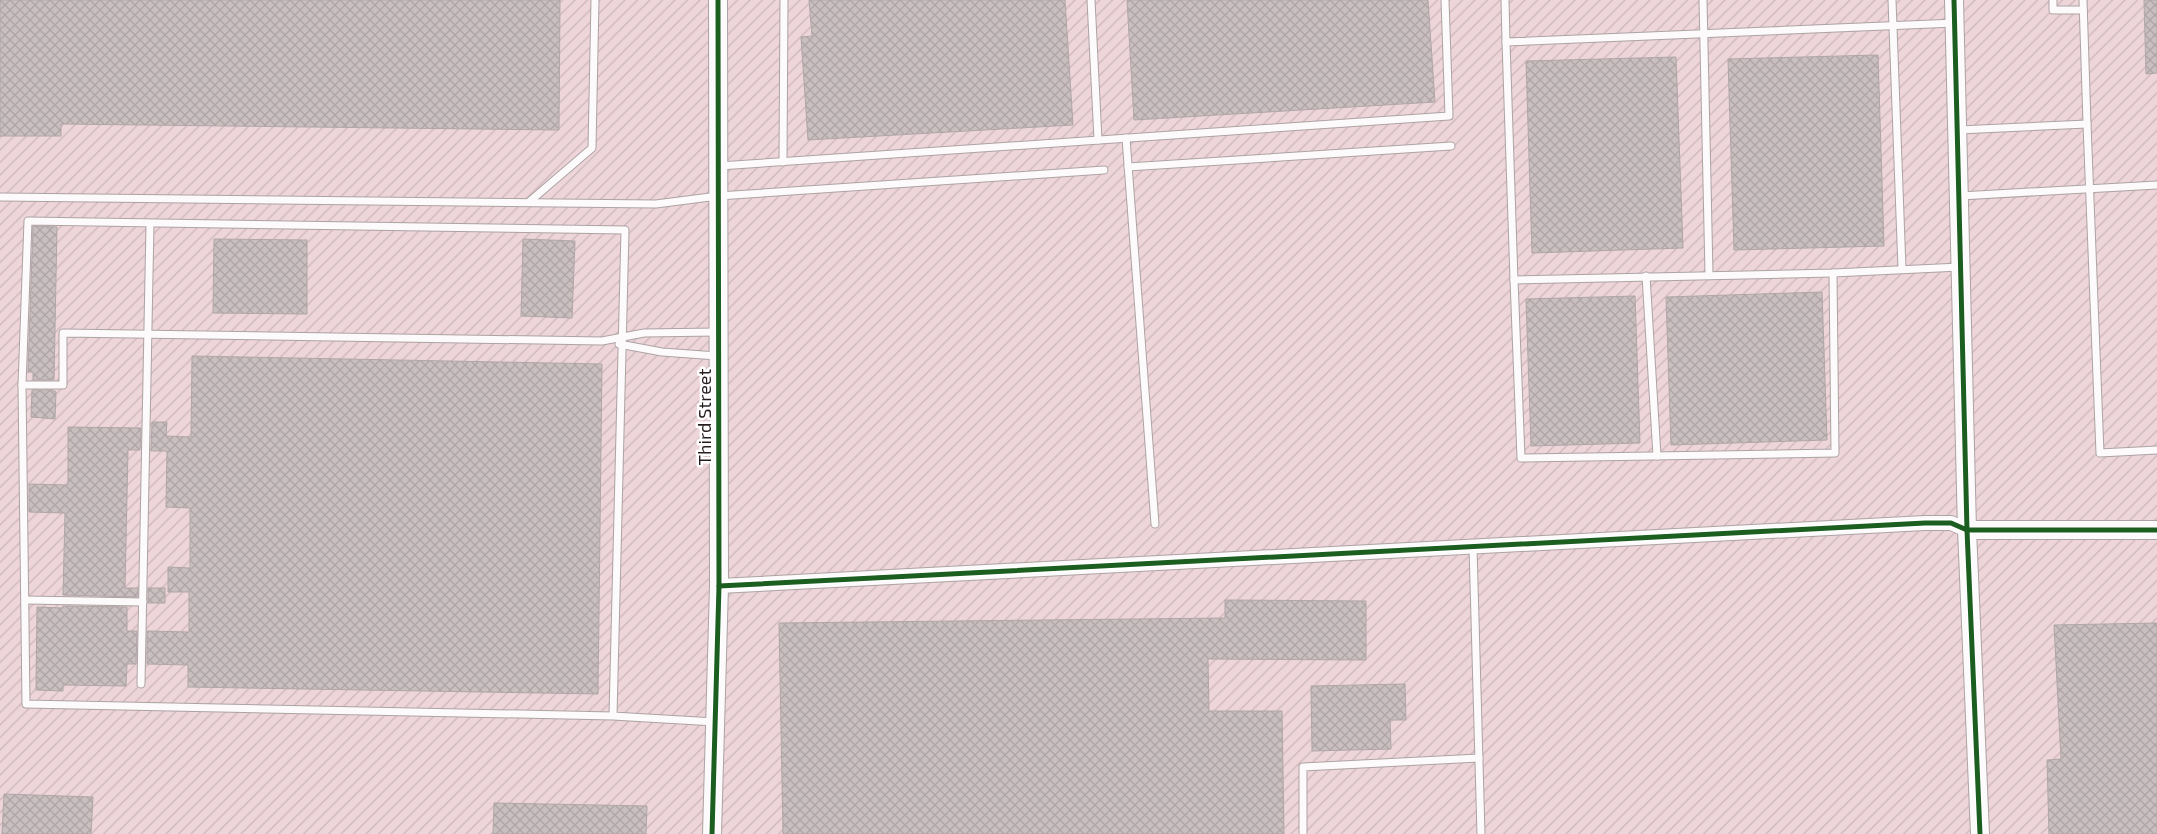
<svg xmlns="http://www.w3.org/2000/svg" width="2157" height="834" font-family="'Exo 2',sans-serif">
	<defs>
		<pattern id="industrial-furrows" width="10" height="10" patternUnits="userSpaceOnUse" patternTransform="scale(1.25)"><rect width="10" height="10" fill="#eed5d9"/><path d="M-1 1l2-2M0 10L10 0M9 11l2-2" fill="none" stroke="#ccb6ba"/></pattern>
		<pattern id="building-cross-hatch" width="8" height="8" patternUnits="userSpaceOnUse" patternTransform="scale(1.25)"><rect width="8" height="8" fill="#cabfc0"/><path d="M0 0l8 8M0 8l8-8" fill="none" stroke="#ada4a5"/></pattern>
	</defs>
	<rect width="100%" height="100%" fill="#eee1e2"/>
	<!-- industrial -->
	<rect fill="url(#industrial-furrows)" x="0" y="0" width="2157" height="834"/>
	<!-- building -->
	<g fill="url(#building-cross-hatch)" stroke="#b0a6a7">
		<polygon points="0,0 560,0 559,130 61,124 61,136 0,136"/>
		<polygon points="809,0 1065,0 1073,125 808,140 801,37 812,36"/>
		<polygon points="1127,0 1428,0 1435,102 1134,120"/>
		<polygon points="2144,0 2157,0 2157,73 2146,74"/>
		<polygon points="1878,55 1884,246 1734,250 1728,59"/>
		<polygon points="1676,57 1683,248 1532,253 1526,61"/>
		<polygon points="33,226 57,227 54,380 33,380 33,372 28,372"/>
		<polygon points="214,239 307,240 307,314 213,313"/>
		<polygon points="523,239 575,241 572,318 521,316"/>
		<polygon points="1822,292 1827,440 1671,445 1666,297"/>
		<polygon points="1635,296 1640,443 1531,446 1526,299"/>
		<polygon points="192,356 602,364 598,694 188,687 188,665 147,664 147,631 189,632 189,592 168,592 168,567 190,568 190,508 166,507 167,451 151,451 152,422 167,422 166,436 191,437"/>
		<polygon points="32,390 53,390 56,392 55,419 31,417"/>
		<polygon points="68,427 141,428 140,450 128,450 125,588 138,588 137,597 63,595 65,513 29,512 29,484 68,485"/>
		<rect x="148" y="588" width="17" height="15"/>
		<polygon points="1225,600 1366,601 1366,660 1208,659 1209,711 1282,711 1284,834 783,834 779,623 1225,618"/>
		<polygon points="63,606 127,607 127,631 137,631 136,664 127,664 126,686 63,685 63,691 36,690 37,607 62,608"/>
		<polygon points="2157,623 2157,834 2049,834 2047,760 2061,759 2054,625"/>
		<polygon points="1405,684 1406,720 1390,720 1391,749 1312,751 1311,686"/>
		<polygon points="4,794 93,797 91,834 2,834"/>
		<polygon points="494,803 647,806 646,834 493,834"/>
	</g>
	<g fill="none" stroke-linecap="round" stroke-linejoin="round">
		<!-- service casing -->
		<g stroke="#ada3a4" stroke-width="9">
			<g id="service">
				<polyline points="1091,0 1098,140"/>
				<polyline points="1505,0 1506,42"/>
				<polyline points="1703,0 1709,274"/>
				<polyline points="1892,0 1902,269"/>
				<polyline points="2053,0 2053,10 2083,10"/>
				<polyline points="1955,23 1506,42 1514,280 1833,273 1960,267"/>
				<polyline points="2087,124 2100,453 2157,450"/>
				<polyline points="1959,130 2087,124 2083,0"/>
				<polyline points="1126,138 1155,524"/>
				<polyline points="783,162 784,0"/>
				<polyline points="719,166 1449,116 1445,0"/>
				<polyline points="1128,167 1451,146"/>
				<polyline points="1960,196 2157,185"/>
				<polyline points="0,197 656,204 718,196 1104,170"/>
				<polyline points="529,202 592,148 595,0"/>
				<polyline points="1646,276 1657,456"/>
				<polyline points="1514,280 1521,458 1835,453 1833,273"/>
				<polyline points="619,344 662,352 717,356"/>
				<polyline points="22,385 63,385 63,333 602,341 644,333 717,332"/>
				<polyline points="1473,547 1481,834"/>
				<polyline points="26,600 143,602"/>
				<polyline points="141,684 150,224"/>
				<polyline points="613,716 625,230 28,221 22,385 26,704 613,716 715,722"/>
				<polyline points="1303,834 1303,767 1479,758"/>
			</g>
		</g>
		<!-- minor casing -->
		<g stroke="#ada3a4" stroke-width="16">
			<polyline id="minor" points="719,586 1925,523 1951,523 1967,530"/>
		</g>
		<!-- tertiary casing -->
		<g stroke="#ada3a4" stroke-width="20">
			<g id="tertiary">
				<polyline points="1954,0 1967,530 1980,834"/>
				<polyline points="1967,530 2157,530"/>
				<polyline points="712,834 719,586 718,0"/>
			</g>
		</g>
		<!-- service -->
		<use href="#service" stroke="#fcfafb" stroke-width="7"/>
		<!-- minor -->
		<use href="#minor" stroke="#fcfafb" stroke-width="14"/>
		<!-- tertiary -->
		<use href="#tertiary" stroke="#fcfafb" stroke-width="18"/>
		<!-- cycleway casing -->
		<g stroke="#fff" stroke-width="8">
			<g id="cycleway">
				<polyline points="1954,0 1967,530 1980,834"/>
				<polyline points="719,586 1925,523 1951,523 1967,530 2157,530"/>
				<polyline points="712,834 719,586 718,0"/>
			</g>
		</g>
		<!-- cycleway -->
		<use href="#cycleway" stroke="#1b5e20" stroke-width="5"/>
	</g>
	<g text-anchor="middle" stroke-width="5" stroke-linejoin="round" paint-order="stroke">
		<!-- street labels -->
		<g font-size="18" fill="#261d1e" stroke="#fff">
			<text transform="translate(705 417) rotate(-90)" y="6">Third Street</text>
		</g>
	</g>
</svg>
